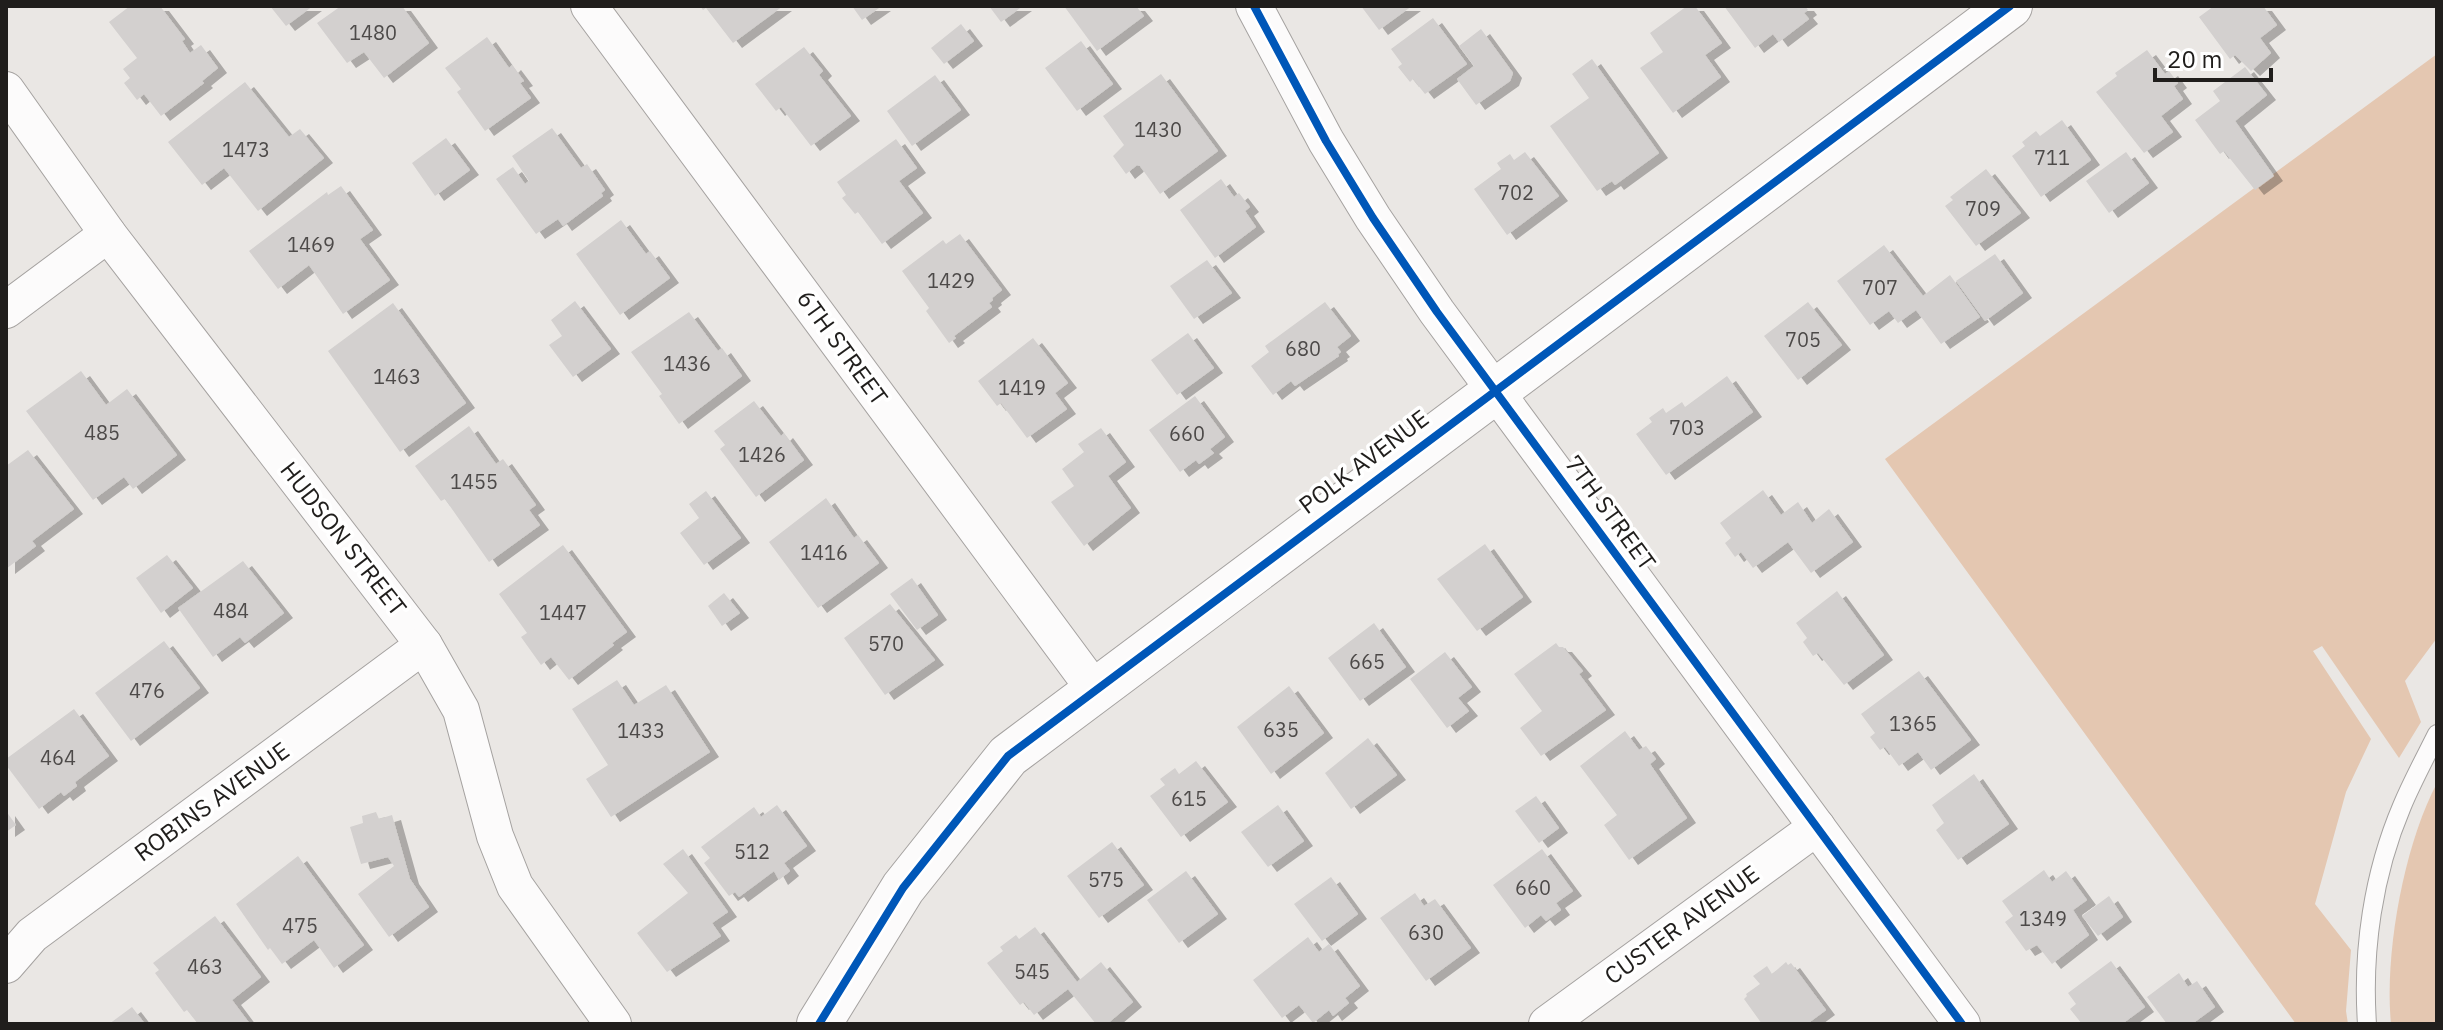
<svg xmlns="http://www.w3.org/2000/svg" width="2443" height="1030" font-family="'IBM Plex Sans',sans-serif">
	<defs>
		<filter id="shadow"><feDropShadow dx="9" dy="5" stdDeviation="0" flood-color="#0004"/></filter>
	</defs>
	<rect width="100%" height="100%" fill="#eae7e4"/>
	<!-- green -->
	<g fill="#e4c7b1">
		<polygon points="2437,54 2437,638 2405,681 2421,722 2399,758 2322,646 2313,651 2371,739 2346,792 2315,904 2351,950 2346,1011 2348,1024 2296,1024 1885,459"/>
		<path d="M2437 783V1024H2391C2384 954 2404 845 2437 783Z"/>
	</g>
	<!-- building -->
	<g fill="#d3d0cf" filter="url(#shadow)">
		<polygon points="130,6 160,6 185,39 182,41 190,53 201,45 218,68 202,81 204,83 161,116 144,94 137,100 124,83 130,78 123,69 137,58 109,22"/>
		<polygon points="270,6 313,6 286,26"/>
		<polygon points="341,6 402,6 429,43 384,78 364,52 347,63 317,23"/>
		<polygon points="700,6 783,6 733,43 706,8 703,10"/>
		<polygon points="852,6 882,6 862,20"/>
		<polygon points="989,6 1023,6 1001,22"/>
		<polygon points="1064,6 1136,6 1144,16 1097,51"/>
		<polygon points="1361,6 1412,6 1379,30"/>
		<polygon points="1687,6 1695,6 1722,43 1705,55 1721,77 1673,113 1640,68 1663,52 1650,33"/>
		<polygon points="1724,6 1805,6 1808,10 1804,13 1809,19 1779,42 1773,34 1755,48"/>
		<polygon points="2214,6 2263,6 2277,25 2260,38 2271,53 2251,71 2235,55 2230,59 2199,17"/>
		<polygon points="1433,18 1467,64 1425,94 1413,79 1410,82 1398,67 1402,64 1391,49"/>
		<polygon points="961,24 974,41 944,64 931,48"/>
		<polygon points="1481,29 1513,73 1510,81 1476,105 1457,79 1474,66 1459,46"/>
		<polygon points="487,37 509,68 512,65 524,81 520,83 531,98 485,131 457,92 461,89 445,68"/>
		<polygon points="1081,41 1113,84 1077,111 1045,68"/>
		<polygon points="804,47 823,71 819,75 851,116 811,146 781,107 776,111 755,84"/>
		<polygon points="2147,50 2165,74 2169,71 2178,83 2174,86 2183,99 2161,116 2173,132 2144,153 2096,92 2117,76 2115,73"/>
		<polygon points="1592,59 1659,153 1615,185 1612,181 1597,191 1550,126 1589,98 1572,74"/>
		<polygon points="2245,67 2267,95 2235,121 2274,176 2255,190 2224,151 2220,154 2195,120 2220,101 2213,91"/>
		<polygon points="1161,74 1218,151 1160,194 1140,166 1137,165 1126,174 1113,156 1124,145 1103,116"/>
		<polygon points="935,75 961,110 912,146 887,111"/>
		<polygon points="245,82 289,137 300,129 324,158 258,211 224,168 202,185 168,142"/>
		<polygon points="2062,120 2091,160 2041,197 2012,156 2025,146 2022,142 2036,131 2040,136"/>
		<polygon points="552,128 581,168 587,164 605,190 601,193 603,196 563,226 558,219 536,234 496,179 513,167 525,184 529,181 512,156"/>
		<polygon points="446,138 470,170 435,196 412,163"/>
		<polygon points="896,139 917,168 899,181 923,213 882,244 858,212 855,214 842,198 846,195 837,182"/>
		<polygon points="1525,152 1559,196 1507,235 1474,189 1501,169 1497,163 1510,154 1514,160"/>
		<polygon points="2126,152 2149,183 2109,213 2086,181"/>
		<polygon points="1986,169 2021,213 1976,246 1945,206 1953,200 1950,197"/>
		<polygon points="1221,179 1234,197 1239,193 1250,207 1245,211 1256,227 1215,258 1180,210"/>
		<polygon points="341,186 373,230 360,239 390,280 343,314 309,265 278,289 249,251 327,192 328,195"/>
		<polygon points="621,220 646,254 650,251 670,278 620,315 576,254"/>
		<polygon points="960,234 1002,290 992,298 993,300 989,303 992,307 954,336 956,338 949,343 926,311 929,308 902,271 943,240 946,244"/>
		<polygon points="1884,245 1923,296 1950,275 1980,317 1941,344 1916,310 1898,323 1889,311 1870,325 1837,281"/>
		<polygon points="1995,254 2023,293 1985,321 1956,281"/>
		<polygon points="1207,260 1232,293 1194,319 1170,286"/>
		<polygon points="575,301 611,349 573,377 549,345 562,336 551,320"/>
		<polygon points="1325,302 1351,336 1337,347 1341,352 1338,354 1339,356 1295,386 1291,381 1273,395 1251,366 1269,352 1265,346"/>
		<polygon points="1808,302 1842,345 1798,380 1764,336"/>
		<polygon points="393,303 466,403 400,452 328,351"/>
		<polygon points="689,312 718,351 722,348 742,376 679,424 659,396 662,394 631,352"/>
		<polygon points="1188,333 1214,368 1177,395 1151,360"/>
		<polygon points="1033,338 1068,383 1055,393 1067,409 1027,438 1001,403 997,406 978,381"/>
		<polygon points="81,371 106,405 127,389 177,455 133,489 124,477 93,500 26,411"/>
		<polygon points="1727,376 1753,412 1666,475 1636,434 1652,422 1649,418 1663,408 1666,413 1682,402 1685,407"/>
		<polygon points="1195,396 1225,437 1210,449 1214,453 1199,464 1196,460 1180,472 1149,430"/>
		<polygon points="754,401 781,436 784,433 804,460 756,497 720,449 725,445 714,431"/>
		<polygon points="469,426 496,464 503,459 536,505 529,510 540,525 489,562 445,499 441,501 415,466"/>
		<polygon points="1101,428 1126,462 1108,476 1131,508 1084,546 1051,502 1074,486 1062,469 1084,452 1078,444"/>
		<polygon points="28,450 74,509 32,541 36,546 6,569 6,466"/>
		<polygon points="1763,490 1781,515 1798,502 1812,523 1829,509 1853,542 1811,573 1788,542 1753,568 1741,552 1735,557 1725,543 1731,538 1720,523"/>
		<polygon points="706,491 741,538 704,565 680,533 699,518 689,504"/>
		<polygon points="826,498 854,538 858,535 879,563 818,608 769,542"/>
		<polygon points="1485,544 1523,597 1477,631 1437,579"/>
		<polygon points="563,545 627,632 612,643 614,645 569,680 551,657 541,665 521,637 527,633 499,594"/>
		<polygon points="167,555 193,588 161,613 136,578"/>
		<polygon points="243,561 284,613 245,643 240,637 213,657 178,608"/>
		<polygon points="912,578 938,615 917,630 890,594"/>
		<polygon points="1837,591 1884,655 1844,685 1818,653 1813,656 1803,642 1807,638 1796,623"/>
		<polygon points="724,593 740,613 722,626 708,606"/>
		<polygon points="890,604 935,660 885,695 844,638"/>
		<polygon points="1374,623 1406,667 1360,701 1328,658"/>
		<polygon points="164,641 200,688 131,741 95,693"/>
		<polygon points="1556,643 1559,647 1563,647 1583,671 1579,674 1606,710 1541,756 1520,728 1542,711 1514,674"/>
		<polygon points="1445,652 1472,687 1458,698 1469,711 1447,728 1410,679"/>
		<polygon points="1919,671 1971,740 1931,770 1918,752 1899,766 1885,747 1880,750 1870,737 1875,733 1861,714"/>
		<polygon points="617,680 634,705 666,685 710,752 611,817 586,779 608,765 572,709"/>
		<polygon points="1289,686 1324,733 1271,774 1237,727"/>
		<polygon points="74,709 109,756 75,782 77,786 64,796 61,792 39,809 6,765 6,759"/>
		<polygon points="1625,731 1639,750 1646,746 1656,759 1650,764 1687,818 1629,860 1604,825 1617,815 1580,766"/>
		<polygon points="1368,738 1397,775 1351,809 1325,773"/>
		<polygon points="1196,761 1228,802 1181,837 1150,796 1165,785 1160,779 1175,768 1179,774"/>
		<polygon points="1974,774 2009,824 1958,860 1936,830 1944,823 1932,805"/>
		<polygon points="1536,796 1559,828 1539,843 1515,811"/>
		<polygon points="777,805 807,846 784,863 790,871 779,880 774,871 739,897 735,892 729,896 704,863 710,858 701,847 754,807 761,817"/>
		<polygon points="1278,805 1304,841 1268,867 1241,832"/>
		<polygon points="6,811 16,825 6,832"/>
		<polygon points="376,812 379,819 392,815 410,879 429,907 389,937 358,894 394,866 388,857 361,864 350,827 363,823 362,816"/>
		<polygon points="1112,842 1144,885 1099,918 1067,876"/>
		<polygon points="683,849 728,912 712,923 721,936 667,972 637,933 688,893 663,864"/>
		<polygon points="1542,849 1573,891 1556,903 1561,910 1546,921 1541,915 1525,928 1493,885"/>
		<polygon points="298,856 364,945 334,968 314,940 282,964 270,948 268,950 236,904"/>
		<polygon points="2044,870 2052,882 2066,871 2087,900 2073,910 2089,935 2052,964 2037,945 2026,951 2005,922 2013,916 2002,901"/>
		<polygon points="1186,871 1218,914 1179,943 1147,900"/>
		<polygon points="1331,877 1358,914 1322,941 1294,904"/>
		<polygon points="1415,893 1424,906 1435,899 1471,948 1426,981 1380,918"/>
		<polygon points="2109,896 2123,917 2098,936 2082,916"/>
		<polygon points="215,916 261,977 232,1000 250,1024 198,1024 187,1010 184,1012 155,973 159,970 153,963"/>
		<polygon points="1035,927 1077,982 1101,962 1133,1002 1107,1024 1096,1024 1068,989 1034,1015 1024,1002 1020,1005 987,963 1003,951 1000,947 1016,935 1019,939"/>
		<polygon points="1308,937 1319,952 1329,944 1360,986 1345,998 1349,1003 1333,1016 1329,1010 1313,1023 1299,1005 1282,1018 1253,980"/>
		<polygon points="2111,961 2145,1007 2122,1024 2082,1024 2070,1009 2076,1004 2068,993"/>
		<polygon points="1786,962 1788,965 1791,963 1826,1010 1807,1024 1762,1024 1744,999 1747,996 1746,994 1760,984 1753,976 1767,966 1772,974"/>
		<polygon points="2179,973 2188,987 2197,981 2215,1007 2192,1024 2167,1024 2147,997"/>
		<polygon points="132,1007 145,1024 109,1024"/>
	</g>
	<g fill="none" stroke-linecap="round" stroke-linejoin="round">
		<!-- lane casing -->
		<g stroke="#a5a2a0" stroke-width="20">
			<path id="lane" d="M2367 1024C2362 951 2373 874 2402 806 2412 782 2425 758 2437 734"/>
		</g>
		<!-- street casing -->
		<g stroke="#a5a2a0" stroke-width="38">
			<g id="street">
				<polyline points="589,6 1095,690"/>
				<polyline points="1254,6 1326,141 1373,218 1437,312 1962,1024"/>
				<polyline points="6,90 108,234 424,645 461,710 495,836 515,886 613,1024"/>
				<polyline points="6,310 108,234"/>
				<polyline points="6,965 32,935 424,645"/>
				<polyline points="1547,1024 1817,827"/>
			</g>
		</g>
		<!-- secondary casing -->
		<g stroke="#a5a2a0" stroke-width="46">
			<polyline id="secondary" points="819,1024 903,888 1008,756 2010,6"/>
		</g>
		<!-- lane -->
		<use href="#lane" stroke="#fcfbfb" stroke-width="18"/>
		<!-- street -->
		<use href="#street" stroke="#fcfbfb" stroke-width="36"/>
		<!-- secondary -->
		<use href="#secondary" stroke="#fcfbfb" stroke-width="44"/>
		<!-- cycleway casing -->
		<g stroke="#fff" stroke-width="13">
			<g id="cycleway">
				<polyline points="1254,6 1326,141 1373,218 1437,312 1962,1024"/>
				<polyline points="819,1024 903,888 1008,756 2010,6"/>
			</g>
		</g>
		<!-- cycleway -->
		<use href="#cycleway" stroke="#0057b8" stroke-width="8"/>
	</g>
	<g text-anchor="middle" stroke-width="7" stroke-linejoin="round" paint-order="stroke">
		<!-- number labels -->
		<g font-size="20" fill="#4d4a49">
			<text x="373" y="40">1480</text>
			<text x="1158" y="137">1430</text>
			<text x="246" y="157">1473</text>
			<text x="2052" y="165">711</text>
			<text x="1516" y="200">702</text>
			<text x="1983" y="216">709</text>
			<text x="311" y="252">1469</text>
			<text x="951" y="288">1429</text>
			<text x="1880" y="295">707</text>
			<text x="1803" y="347">705</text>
			<text x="1303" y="356">680</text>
			<text x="687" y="371">1436</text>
			<text x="397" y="384">1463</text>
			<text x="1022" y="395">1419</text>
			<text x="1687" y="435">703</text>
			<text x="102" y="440">485</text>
			<text x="1187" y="441">660</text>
			<text x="762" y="462">1426</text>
			<text x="474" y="489">1455</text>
			<text x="824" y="560">1416</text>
			<text x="231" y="618">484</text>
			<text x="563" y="620">1447</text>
			<text x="886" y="651">570</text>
			<text x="1367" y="669">665</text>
			<text x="147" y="698">476</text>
			<text x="1913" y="731">1365</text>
			<text x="1281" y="737">635</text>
			<text x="641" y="738">1433</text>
			<text x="58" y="765">464</text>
			<text x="1189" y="806">615</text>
			<text x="752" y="859">512</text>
			<text x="1106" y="887">575</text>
			<text x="1533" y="895">660</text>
			<text x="2043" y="926">1349</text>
			<text x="300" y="933">475</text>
			<text x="1426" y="940">630</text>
			<text x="205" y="974">463</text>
			<text x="1032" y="979">545</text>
		</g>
		<!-- street labels -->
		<g font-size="24" fill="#201e1c" stroke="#fff">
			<text transform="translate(842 348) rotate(54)" y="8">6TH STREET</text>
			<text transform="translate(1364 462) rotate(-37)" y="8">POLK AVENUE</text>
			<text transform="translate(1610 513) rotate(54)" y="8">7TH STREET</text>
			<text transform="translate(343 539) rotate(52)" y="8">HUDSON STREET</text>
			<text transform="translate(212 802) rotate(-36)" y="8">ROBINS AVENUE</text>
			<text transform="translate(1682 925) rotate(-36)" y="8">CUSTER AVENUE</text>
		</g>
	</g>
	<!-- border -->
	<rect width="2443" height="1030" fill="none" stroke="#201e1c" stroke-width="16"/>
	<!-- scale -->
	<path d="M2155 68v12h116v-12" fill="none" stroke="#201e1c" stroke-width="4"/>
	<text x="2167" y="68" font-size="24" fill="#201e1c" stroke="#ffffff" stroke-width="6" paint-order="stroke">20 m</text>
</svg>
